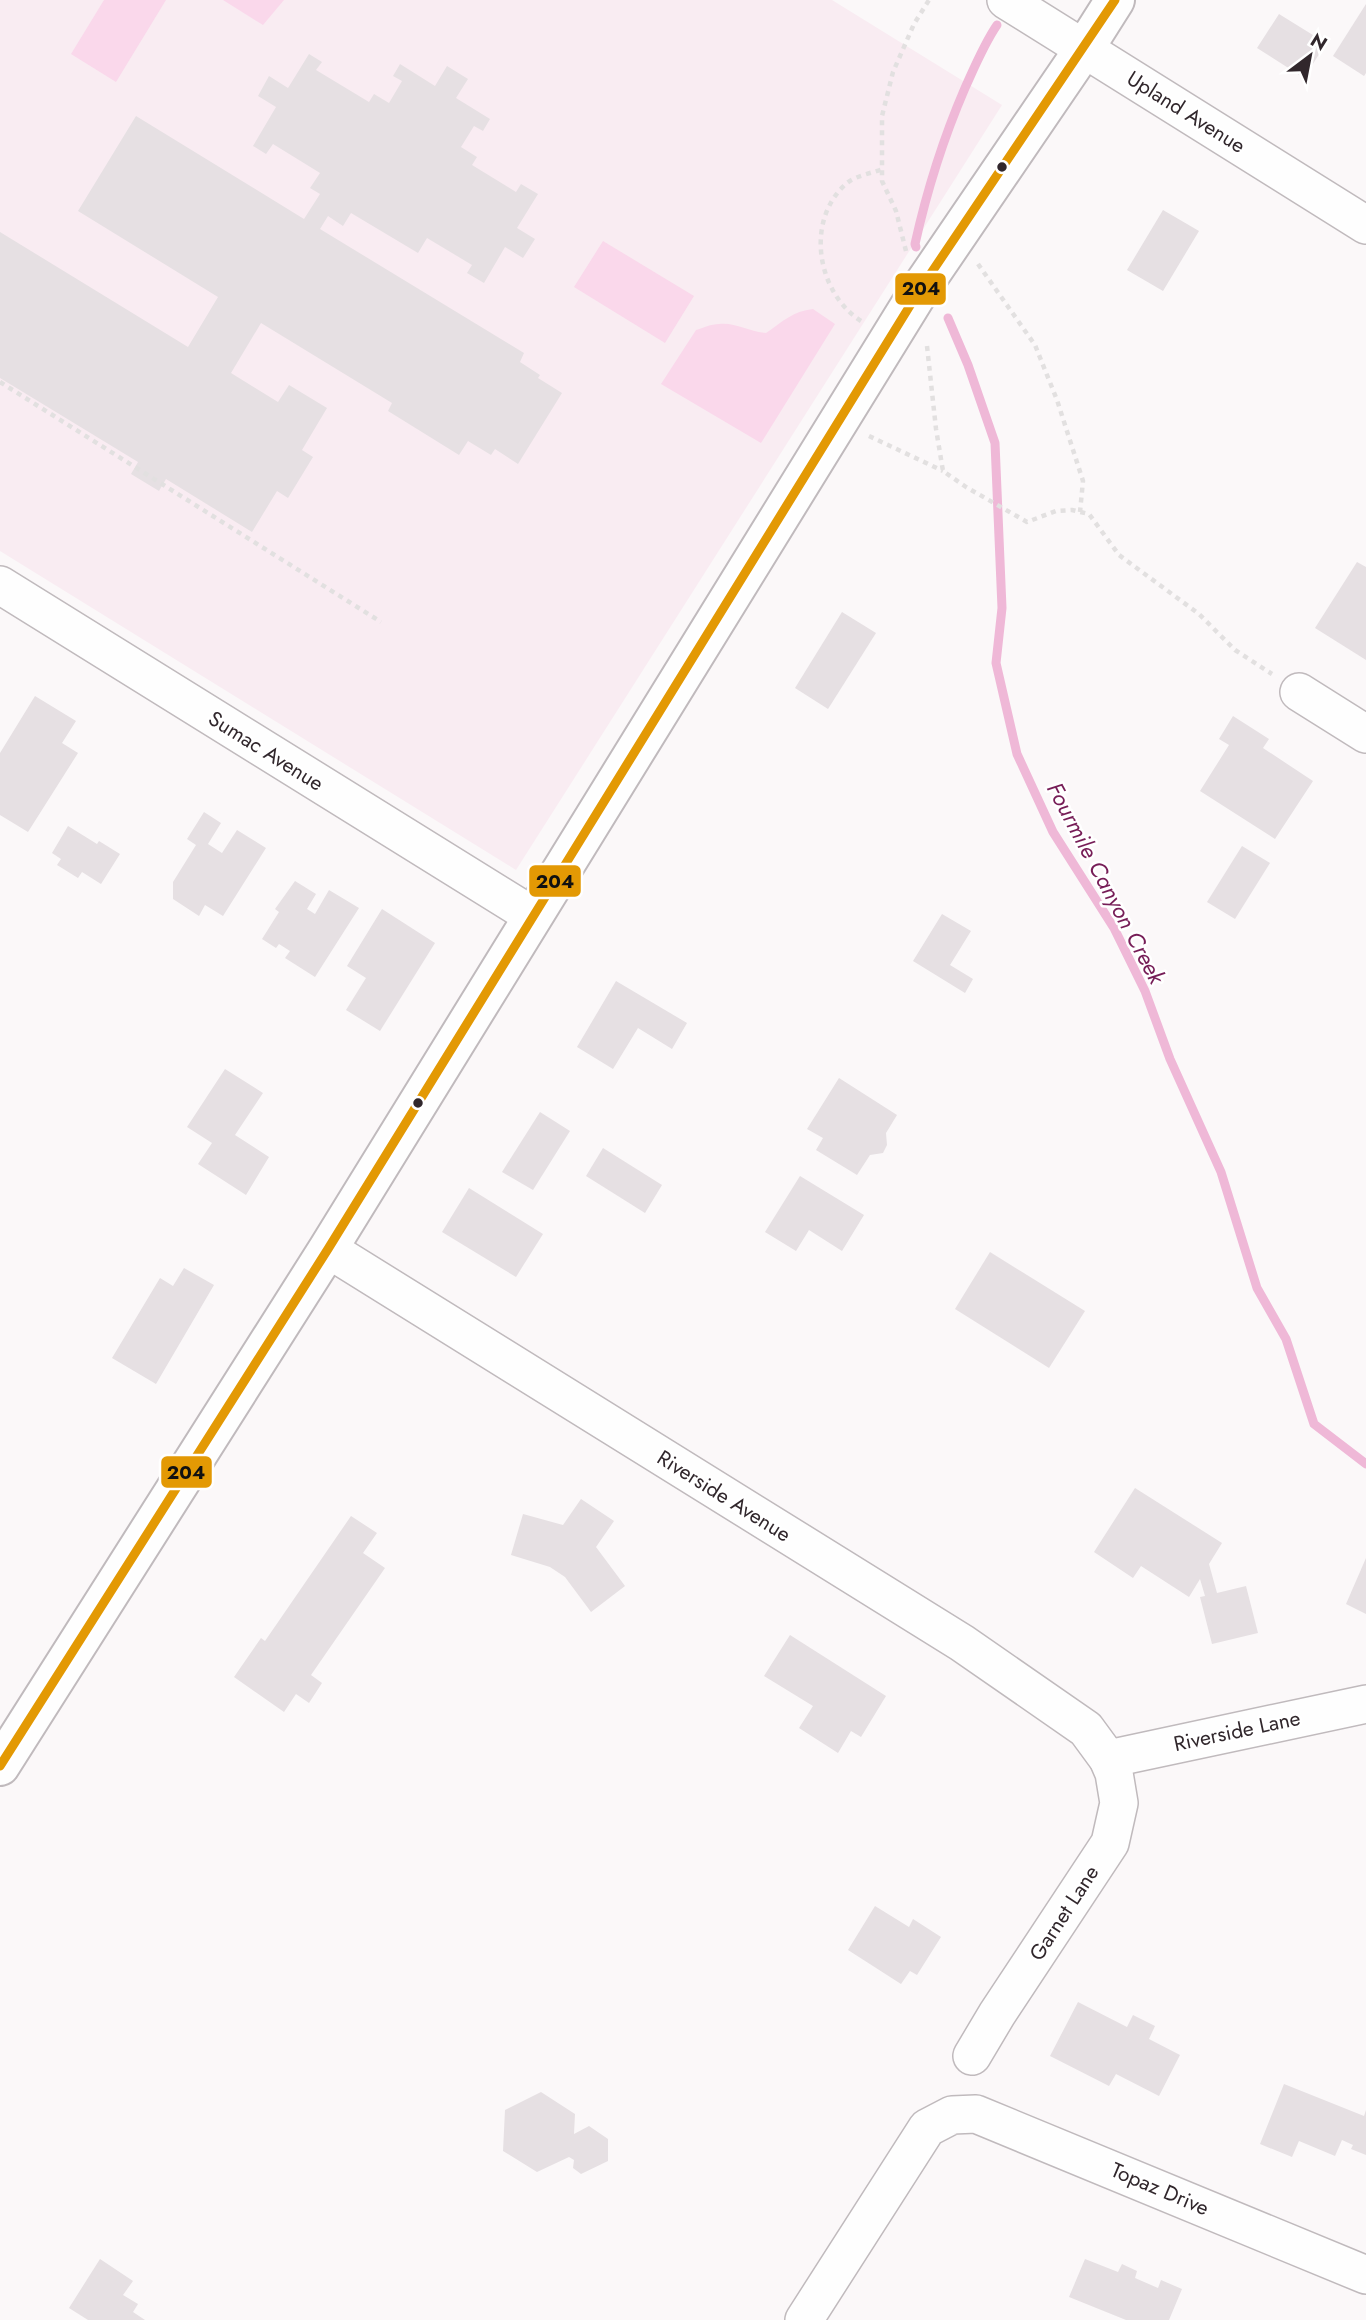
<svg xmlns="http://www.w3.org/2000/svg" width="1366" height="2320" font-family="Jost,sans-serif">
	<rect width="100%" height="100%" fill="#fbf8f9"/>
	<!-- built -->
	<polygon fill="#f9ecf2" points="0,0 832,0 1002,105 516,870 0,551"/>
	<!-- green -->
	<g fill="#fad8eb">
		<polygon points="104,0 166,0 116,82 71,54"/>
		<polygon points="223,0 284,0 263,25"/>
		<polygon points="603,241 694,296 665,343 574,287"/>
		<path d="M813 309 835 324 761 443 661 384 696 330C703 328 711 324 719 324 735 322 750 332 766 333 782 322 793 311 813 309Z"/>
	</g>
	<g fill="none" stroke-linecap="round" stroke-linejoin="round">
		<!-- stream -->
		<g stroke="#efb8d7" stroke-width="9">
			<path d="M916 247 915 244C927 190 943 139 965 88 975 66 984 44 997 25"/>
			<polyline points="948,318 968,365 995,443 1002,608 996,663 1017,754 1053,832 1114,928 1145,991 1170,1059 1221,1172 1257,1288 1286,1339 1314,1424 1366,1464"/>
		</g>
	</g>
	<!-- building -->
	<g fill="#e6e0e3">
		<polygon points="1366,4 1366,73 1364,76 1333,56"/>
		<polygon points="1279,14 1321,40 1323,36 1328,40 1304,78 1257,48"/>
		<polygon points="309,54 322,62 316,70 369,102 374,94 389,103 402,81 393,76 400,64 435,86 447,66 468,79 456,98 490,119 483,131 474,126 461,147 477,157 472,165 516,192 521,184 538,194 517,228 535,239 523,258 505,247 484,283 467,273 472,265 427,238 418,253 351,213 343,226 328,216 320,229 524,353 520,362 540,375 538,378 562,393 518,464 495,449 491,455 468,441 459,455 388,411 392,403 261,323 231,373 278,402 289,385 327,408 302,450 313,457 288,498 277,491 252,532 166,479 159,491 131,474 138,462 0,378 0,232 188,347 218,297 78,211 136,116 304,219 320,194 310,188 320,173 273,144 266,154 253,146 276,107 258,96 269,76 288,88"/>
		<polygon points="1163,210 1199,231 1163,291 1127,270"/>
		<polygon points="1357,562 1366,567 1366,660 1315,628"/>
		<polygon points="842,612 876,633 828,709 795,688"/>
		<polygon points="35,696 76,721 62,743 78,753 28,832 0,815 0,753"/>
		<polygon points="1233,716 1269,739 1263,748 1313,781 1275,839 1200,791 1229,745 1219,739"/>
		<polygon points="204,812 221,823 208,844 222,853 237,830 266,848 223,916 205,905 199,916 173,899 173,882 196,845 187,839"/>
		<polygon points="68,826 97,844 99,841 120,854 101,884 82,872 78,878 57,865 61,859 52,853"/>
		<polygon points="1242,846 1270,863 1235,919 1207,902"/>
		<polygon points="295,881 316,894 307,909 315,914 329,890 359,908 315,977 285,958 290,951 279,944 276,948 262,939 279,912 275,909"/>
		<polygon points="382,909 435,943 380,1031 346,1010 366,978 347,966"/>
		<polygon points="942,914 971,931 950,965 973,979 965,993 913,961"/>
		<polygon points="616,981 687,1023 672,1049 638,1028 613,1069 577,1047"/>
		<polygon points="225,1069 263,1093 235,1135 269,1157 246,1195 198,1164 212,1143 187,1127"/>
		<polygon points="839,1078 897,1115 886,1133 887,1145 883,1153 870,1155 857,1175 816,1150 823,1138 807,1129"/>
		<polygon points="540,1112 570,1131 533,1190 502,1172"/>
		<polygon points="603,1148 662,1185 645,1213 586,1176"/>
		<polygon points="800,1176 864,1215 842,1251 809,1230 796,1251 765,1232"/>
		<polygon points="469,1188 543,1234 516,1277 442,1232"/>
		<polygon points="990,1252 1085,1311 1049,1368 955,1309"/>
		<polygon points="184,1268 214,1285 156,1384 112,1358 160,1278 173,1286"/>
		<polygon points="1135,1488 1222,1543 1209,1564 1217,1593 1246,1586 1258,1633 1212,1644 1200,1597 1205,1596 1200,1579 1189,1597 1141,1566 1133,1578 1094,1552"/>
		<polygon points="581,1499 614,1521 596,1547 625,1586 591,1612 565,1577 550,1567 511,1555 523,1514 563,1525"/>
		<polygon points="351,1516 377,1533 363,1553 385,1568 311,1675 322,1683 309,1703 296,1694 284,1712 234,1677 261,1638 265,1641"/>
		<polygon points="1366,1558 1366,1614 1346,1604"/>
		<polygon points="790,1635 886,1696 861,1737 851,1731 838,1753 799,1728 813,1706 764,1676"/>
		<polygon points="875,1906 909,1927 913,1919 941,1937 917,1975 910,1971 901,1984 848,1950"/>
		<polygon points="1078,2002 1127,2027 1133,2015 1155,2026 1149,2039 1180,2055 1159,2096 1116,2074 1109,2086 1050,2056"/>
		<polygon points="1284,2084 1364,2116 1366,2110 1366,2155 1351,2149 1353,2145 1342,2140 1335,2156 1299,2141 1292,2157 1260,2144"/>
		<polygon points="541,2092 575,2114 574,2134 589,2126 608,2139 608,2161 581,2174 573,2168 574,2160 569,2157 537,2172 503,2151 505,2110"/>
		<polygon points="100,2259 133,2281 123,2295 138,2304 133,2312 145,2320 88,2320 69,2308"/>
		<polygon points="1085,2259 1118,2272 1122,2264 1137,2271 1135,2278 1158,2288 1161,2280 1182,2289 1169,2320 1126,2320 1069,2297"/>
	</g>
	<g fill="none" stroke-linecap="round" stroke-linejoin="round">
		<!-- minor casing -->
		<g stroke="#c0babd" stroke-width="40">
			<g id="minor">
				<polyline points="1006,0 1366,225"/>
				<polyline points="0,585 533,916"/>
				<polyline points="1299,692 1366,734"/>
				<polyline points="328,1249 962,1643 1086,1729 1108,1759 1114,1773 1119,1803 1110,1843 997,2014 972,2056"/>
				<polyline points="1108,1759 1366,1704"/>
				<polyline points="804,2320 927,2128 952,2115 976,2114 1366,2275"/>
			</g>
		</g>
		<!-- tertiary casing -->
		<g stroke="#c0babd" stroke-width="42">
			<polyline id="tertiary" points="0,1766 328,1249 919,291 1084,49 1115,0"/>
		</g>
		<!-- path -->
		<g stroke="#e2e0e0" stroke-width="4.5" stroke-dasharray="5 5" stroke-linecap="butt">
			<polyline points="906,251 896,211 882,181 882,116 893,72 914,24 929,0"/>
			<polyline points="978,264 1035,345 1057,400 1083,481 1080,512"/>
			<path d="M861 321C816 292 805 219 847 183 855 176 872 173 883 169"/>
			<polyline points="927,346 936,429 943,471 966,487 1027,522 1056,511 1072,510 1089,514 1119,555 1199,614 1235,650 1272,674"/>
			<polyline points="0,382 381,622"/>
			<polyline points="869,436 943,471"/>
		</g>
		<!-- minor -->
		<use href="#minor" stroke="#fefefe" stroke-width="37"/>
		<!-- tertiary -->
		<use href="#tertiary" stroke="#fefefe" stroke-width="38"/>
		<!-- bus-1 casing -->
		<g stroke="#fff" stroke-width="14">
			<polyline id="bus-1" points="0,1766 328,1249 919,291 1115,0"/>
		</g>
		<!-- bus-1 -->
		<use href="#bus-1" stroke="#e39904" stroke-width="9"/>
	</g>
	<!-- markers -->
	<g fill="#31272c" stroke="#fff" stroke-width="2.5">
		<circle cx="1002" cy="167" r="6"/>
		<circle cx="418" cy="1103" r="6"/>
	</g>
	<g text-anchor="middle" stroke-width="5" stroke-linejoin="round" paint-order="stroke">
		<!-- street labels -->
		<g font-size="21" fill="#31272c" stroke="#fff">
			<text transform="translate(1186 112) rotate(32)" y="7">Upland Avenue</text>
			<text transform="translate(266 751) rotate(32)" y="7">Sumac Avenue</text>
			<text transform="translate(724 1496) rotate(32)" y="7">Riverside Avenue</text>
			<text transform="translate(1237 1731) rotate(-12)" y="7">Riverside Lane</text>
			<text transform="translate(1064 1913) rotate(-57)" y="7">Garnet Lane</text>
			<text transform="translate(1160 2189) rotate(23)" y="7">Topaz Drive</text>
		</g>
		<!-- water labels -->
		<g font-size="23" font-style="italic" fill="#761d57" stroke="#fff">
			<text transform="translate(1106 883) rotate(62)" y="8">Fourmile Canyon Creek</text>
		</g>
	</g>
	<g stroke="#fff" stroke-width="2.5">
		<rect x="894" y="272" width="53" height="34" rx="7" fill="#e39904"/>
		<rect x="528" y="864" width="54" height="34" rx="7" fill="#e39904"/>
		<rect x="160" y="1455" width="53" height="34" rx="7" fill="#e39904"/>
	</g>
	<g font-size="19" text-anchor="middle" font-weight="bold" fill="#111">
		<text x="921" y="295">204</text>
		<text x="555" y="888">204</text>
		<text x="186" y="1479">204</text>
	</g>
	<!-- north arrow -->
	<g transform="translate(1310 56) rotate(32)" stroke="#ffffff" stroke-width="5" paint-order="stroke">
	<path d="M0-5L12 26L0 18L-12 26Z" fill="#31272c"/>
	<text y="-10" font-size="19" font-weight="bold" text-anchor="middle" fill="#31272c">N</text>
	</g>
</svg>
